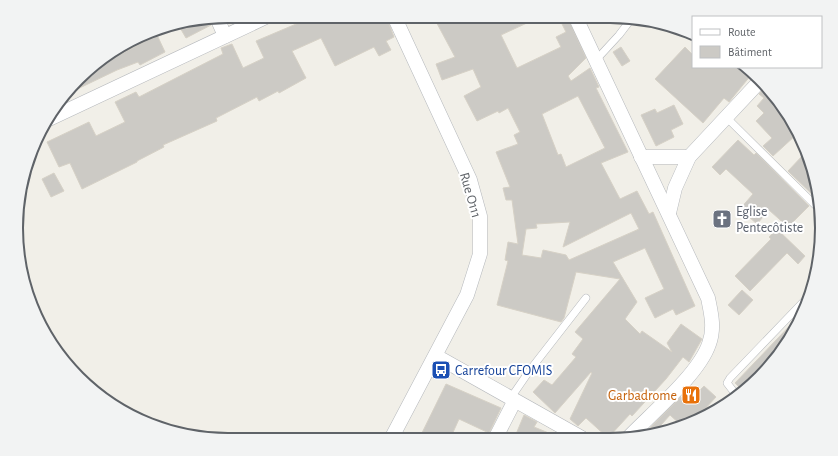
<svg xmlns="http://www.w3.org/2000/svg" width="838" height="456" font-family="'Alegreya Sans',sans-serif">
	<rect width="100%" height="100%" fill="#f1efe8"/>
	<!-- building -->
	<g fill="#cccac5" stroke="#d6d1c6" fill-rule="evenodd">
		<polygon points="315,16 386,16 394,37 386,41 391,50 379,56 374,47 335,66 321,38 292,51 306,78 279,93 278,91 259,101 257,97 216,118 217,121 163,145 164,147 137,161 137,162 82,189 70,163 59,167 47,142 89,122 96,136 125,122 115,102 136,92 139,97 223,54 221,48 232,44 243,68 264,58 256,41"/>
		<path d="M433 16H542L501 35 517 68 561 47 556 37 566 32 558 16H567L586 58 568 76 571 81 590 68 599 87 596 88 628 152 601 163 620 199 637 191 649 214 653 212 695 306 676 315 673 309 655 318 645 298 664 289 645 248 613 262 637 302 625 319 640 334 642 331 672 352 667 343 681 324 702 339 689 362 683 357 666 379 632 416 630 414 608 438 586 418 578 426 570 419 592 373 591 372 555 413 533 392 544 380 552 385 576 357 572 354 583 339 575 332 620 279 576 272 564 318 561 322 497 305 508 261 505 260 508 242 518 244 512 200H506L503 188 510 187 496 152 518 144 514 135 520 132 508 108 499 113 498 111 477 121 464 96 481 87 473 69 442 80 436 64 455 57ZM578 96 605 148 566 167 561 154 558 155 542 114ZM631 213 639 229 569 260 566 255 543 250 541 258 522 255 526 229 537 228 536 224 570 222 563 247Z"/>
		<polygon points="209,19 211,25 186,38 179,26 185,23"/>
		<polygon points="157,35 165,52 140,65 138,62 117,70 67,94 99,60 119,49 121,54"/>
		<polygon points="621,47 630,61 622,66 613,52"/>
		<polygon points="685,47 693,55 693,67 742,67 751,75 729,102 724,98 703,123 655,79"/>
		<polygon points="765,88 778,99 796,135 773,156 763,146 772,138 756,121 764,113 757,106 764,98 759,94"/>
		<polygon points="674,105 683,124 671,130 674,137 656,146 641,115 655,109 657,113"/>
		<polygon points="738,140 754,155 756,153 809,206 788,227 769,210 757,224 740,209 753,194 726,169 720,175 712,167"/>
		<polygon points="805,153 815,173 816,198 788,171"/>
		<polygon points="54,173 64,191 51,197 42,179"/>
		<polygon points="777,229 805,256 798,264 787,253 750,291 735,276 771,239 769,237"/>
		<polygon points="742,290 753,300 739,315 728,305"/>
		<polygon points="799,316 794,334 769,368 743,391 735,383"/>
		<polygon points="446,384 501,408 489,433 459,419 450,439 419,439"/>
		<polygon points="704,386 716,397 691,424 682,426 670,415 653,434 641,437 681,397 687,403"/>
		<polygon points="524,415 537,422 534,427 561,438 514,439"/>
	</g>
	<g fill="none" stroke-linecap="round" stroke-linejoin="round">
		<!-- lane casing -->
		<g stroke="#b5b8bc" stroke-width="8">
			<g id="lane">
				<polyline points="596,60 619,35 632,18"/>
				<polyline points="726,117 817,207"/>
				<polyline points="737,396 727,383 730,378 806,299"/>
				<polyline points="510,399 530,370 586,298"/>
			</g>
		</g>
		<!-- street casing -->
		<g stroke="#b5b8bc" stroke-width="15">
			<g id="street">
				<path d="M575 16 708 298C711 313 715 328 709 344 699 374 651 414 628 438"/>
				<polyline points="217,18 225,36"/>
				<polyline points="47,120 268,16"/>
				<polyline points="641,157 689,157"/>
				<polyline points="669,213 675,188 689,157 759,82"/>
				<polyline points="436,356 582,438"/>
				<polyline points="391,439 467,295 480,254 480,216 470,180 394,16"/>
				<polyline points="495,439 514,402"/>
			</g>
		</g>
		<!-- lane -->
		<use href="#lane" stroke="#fff" stroke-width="7"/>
		<!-- street -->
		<use href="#street" stroke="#fff" stroke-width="14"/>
	</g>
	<!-- icons -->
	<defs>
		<g id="church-square" transform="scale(1)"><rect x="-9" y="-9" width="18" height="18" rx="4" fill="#6b7280" stroke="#fff"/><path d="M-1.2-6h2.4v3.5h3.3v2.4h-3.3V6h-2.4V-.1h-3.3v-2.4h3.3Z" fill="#fff"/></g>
		<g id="bus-square" transform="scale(1)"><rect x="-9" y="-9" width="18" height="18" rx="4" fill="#1a4fb4" stroke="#fff"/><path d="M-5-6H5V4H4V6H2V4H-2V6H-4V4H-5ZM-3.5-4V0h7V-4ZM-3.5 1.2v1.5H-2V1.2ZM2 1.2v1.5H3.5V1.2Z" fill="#fff"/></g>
		<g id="restaurant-square" transform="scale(1)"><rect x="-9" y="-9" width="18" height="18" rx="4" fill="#e8710a" stroke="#fff"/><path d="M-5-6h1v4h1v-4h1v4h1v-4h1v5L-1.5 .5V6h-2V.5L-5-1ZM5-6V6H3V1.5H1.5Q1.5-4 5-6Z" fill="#fff"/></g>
	</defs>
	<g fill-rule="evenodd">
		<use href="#church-square" x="722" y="219"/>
		<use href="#bus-square" x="441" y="370"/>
		<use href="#restaurant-square" x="691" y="395"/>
	</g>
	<g text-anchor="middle" stroke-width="4" stroke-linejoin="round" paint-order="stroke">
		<!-- street labels -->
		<g font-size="14" fill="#5f6368" stroke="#fff">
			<text transform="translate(471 195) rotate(74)" y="5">Rue O111</text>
		</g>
		<!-- worship labels -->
		<g font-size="14" fill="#5b616d" stroke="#fff" text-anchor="start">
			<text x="736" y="216">Eglise<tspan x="736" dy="16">Pentecôtiste</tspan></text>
		</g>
		<!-- transit labels -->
		<g font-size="14" fill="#164399" stroke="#fff" text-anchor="start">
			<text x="455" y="375">Carrefour CFOMIS</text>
		</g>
		<!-- food labels -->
		<g font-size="14" fill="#c56008" stroke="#fff" text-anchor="end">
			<text x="677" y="400">Garbadrome</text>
		</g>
	</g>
	<!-- crop -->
	<path d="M0 0H838V456H0ZM228 23H610A205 205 0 0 1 815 228V228A205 205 0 0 1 610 433H228A205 205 0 0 1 23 228V228A205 205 0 0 1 228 23Z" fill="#f2f3f3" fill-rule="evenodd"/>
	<path fill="none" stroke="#5f6368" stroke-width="2" d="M228 23H610A205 205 0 0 1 815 228V228A205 205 0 0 1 610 433H228A205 205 0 0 1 23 228V228A205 205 0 0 1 228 23Z"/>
	<!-- legend -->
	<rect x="692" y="16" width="130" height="52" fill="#ffffff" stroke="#bfc1c3"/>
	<rect x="700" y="29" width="20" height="6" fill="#ffffff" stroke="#bfc1c3"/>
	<text x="728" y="36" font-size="12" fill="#5f6368">Route</text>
	<rect x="700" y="46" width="20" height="12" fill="#cccac5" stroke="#bfc1c3"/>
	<text x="728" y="56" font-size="12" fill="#5f6368">Bâtiment</text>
</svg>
